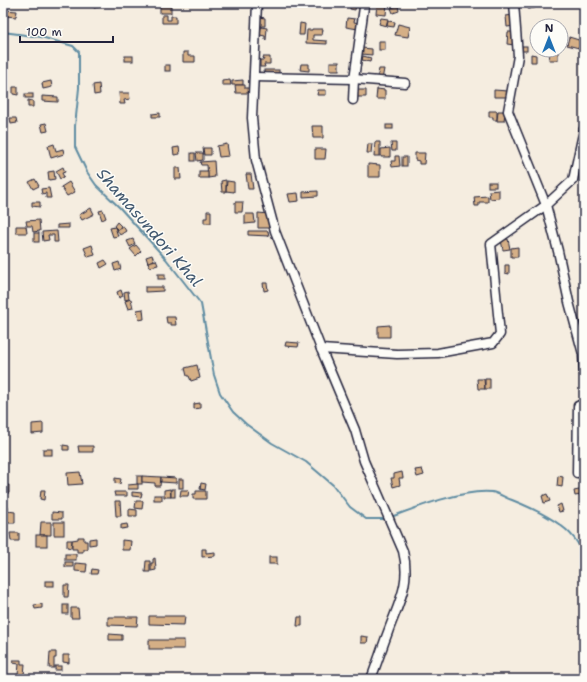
<svg xmlns="http://www.w3.org/2000/svg" width="587" height="682" font-family="'Shantell Sans',sans-serif">
	<rect width="100%" height="100%" fill="#f5ede0"/>
	<filter id="ink" filterUnits="userSpaceOnUse"><feTurbulence type="fractalNoise" baseFrequency=".025" numOctaves="2"/><feDisplacementMap in="SourceGraphic" scale="8" xChannelSelector="R" yChannelSelector="G"/><feConvolveMatrix kernelMatrix="1 2 1 2 8 2 1 2 1" color-interpolation-filters="sRGB"/></filter>
	<g filter="url(#ink)">
		<g fill="none" stroke-linecap="round" stroke-linejoin="round">
			<!-- stream -->
			<g stroke="#5f8ca2" stroke-width="2">
				<polyline points="3,32 41,37 73,46 79,52 79,88 75,126 75,147 87,172 96,185 120,208 166,259 201,304 214,375 220,393 233,412 246,424 272,443 306,462 333,485 350,507 366,519 384,519 387,518"/>
				<path d="M391 517C417 507 464 489 492 492 498 493 506 498 512 500 532 508 561 521 574 538 578 543 581 549 584 554"/>
			</g>
		</g>
		<!-- building -->
		<g fill="#d5af86" stroke="#22223b">
			<polygon points="93,3 98,3 99,7 94,8"/>
			<rect x="233" y="3" width="16" height="3"/>
			<polygon points="350,3 359,3 359,5 356,4 355,10 350,9"/>
			<polygon points="377,3 387,3 386,15 376,14"/>
			<polygon points="535,3 535,8 528,9 528,4"/>
			<rect x="160" y="6" width="11" height="7"/>
			<polygon points="398,6 399,11 393,13 391,8"/>
			<polygon points="5,10 17,11 16,17 5,16"/>
			<polygon points="162,15 167,15 167,20 171,20 171,16 176,16 176,23 162,23"/>
			<polygon points="513,15 515,26 507,27 506,16"/>
			<polygon points="260,17 265,18 265,26 259,26"/>
			<polygon points="347,18 355,19 354,22 359,23 358,29 346,27"/>
			<polygon points="381,18 388,19 386,26 379,24"/>
			<polygon points="388,21 395,22 394,27 387,26"/>
			<polygon points="300,23 305,24 304,35 299,35"/>
			<polygon points="398,24 410,27 408,37 395,35"/>
			<polygon points="261,27 267,28 266,40 265,39 265,36 260,35"/>
			<polygon points="312,29 323,29 322,35 313,35 313,40 327,41 327,44 306,43 307,30 312,30"/>
			<polygon points="508,32 515,32 514,45 507,44"/>
			<polygon points="569,37 582,41 579,48 567,45"/>
			<rect x="379" y="41" width="6" height="9"/>
			<rect x="522" y="46" width="5" height="5"/>
			<polygon points="362,48 372,49 372,55 361,54"/>
			<polygon points="550,51 558,51 558,60 549,60"/>
			<polygon points="183,52 188,52 188,56 195,56 195,62 183,62"/>
			<polygon points="531,54 536,55 536,62 531,62"/>
			<rect x="125" y="56" width="8" height="5"/>
			<polygon points="363,56 371,58 370,62 362,60"/>
			<polygon points="263,57 270,57 270,64 264,64 265,67 260,67 260,60 264,60"/>
			<rect x="330" y="62" width="9" height="8"/>
			<polygon points="301,64 309,64 309,71 300,70"/>
			<rect x="165" y="65" width="5" height="6"/>
			<polygon points="379,69 384,69 382,80 377,79"/>
			<rect x="264" y="70" width="15" height="5"/>
			<polygon points="230,80 231,85 222,85 222,81"/>
			<polygon points="243,80 243,85 232,85 232,81"/>
			<polygon points="51,81 52,87 43,89 42,83"/>
			<polygon points="99,84 100,94 94,95 93,85"/>
			<polygon points="235,85 245,85 245,88 249,88 250,93 236,93"/>
			<polygon points="13,87 18,87 18,95 13,94"/>
			<polygon points="377,89 385,90 385,99 376,99"/>
			<polygon points="318,90 326,90 326,95 317,95"/>
			<polygon points="355,90 366,90 366,97 356,97"/>
			<polygon points="494,90 508,91 508,97 494,97"/>
			<polygon points="119,93 129,93 130,99 124,100 125,104 120,104"/>
			<rect x="25" y="94" width="8" height="4"/>
			<polygon points="42,96 58,97 58,102 42,101"/>
			<polygon points="28,100 33,101 33,107 28,107"/>
			<polygon points="489,111 497,111 497,120 493,120 493,117 489,117"/>
			<polygon points="498,111 505,111 504,121 497,121"/>
			<polygon points="160,113 160,117 152,117 152,114"/>
			<polygon points="10,118 16,118 17,123 11,124"/>
			<polygon points="46,123 48,131 43,132 41,124"/>
			<rect x="386" y="125" width="7" height="4"/>
			<polygon points="312,126 323,126 323,138 313,138"/>
			<polygon points="375,142 380,142 380,156 374,156"/>
			<polygon points="391,143 396,143 396,151 392,151"/>
			<polygon points="54,144 56,151 63,149 64,154 51,158 48,146"/>
			<polygon points="227,144 229,156 219,157 217,146"/>
			<polygon points="368,144 372,144 371,153 367,153"/>
			<polygon points="179,147 180,154 174,155 173,148"/>
			<polygon points="203,148 211,148 211,155 204,155"/>
			<polygon points="390,148 390,157 381,157 381,149"/>
			<polygon points="315,149 326,149 325,159 315,159"/>
			<rect x="191" y="153" width="4" height="8"/>
			<polygon points="196,153 203,153 203,160 197,161"/>
			<polygon points="415,153 425,153 424,164 419,164 419,161 415,160"/>
			<polygon points="395,156 399,156 400,166 392,167 391,161 395,161"/>
			<rect x="402" y="157" width="5" height="9"/>
			<polygon points="214,161 215,177 208,178 207,165 201,165 200,162"/>
			<polygon points="368,164 380,165 380,177 368,177"/>
			<polygon points="63,167 65,172 62,173 64,177 60,179 56,171"/>
			<polygon points="175,168 180,168 181,179 175,179"/>
			<polygon points="54,171 55,179 49,180 48,172"/>
			<rect x="199" y="171" width="9" height="7"/>
			<polygon points="246,174 251,174 253,189 248,189"/>
			<polygon points="35,179 39,186 33,189 29,182"/>
			<polygon points="226,180 226,192 222,192 221,181"/>
			<polygon points="227,181 234,182 234,192 226,191"/>
			<polygon points="69,182 75,192 67,196 61,187"/>
			<rect x="488" y="182" width="8" height="5"/>
			<polygon points="49,188 51,198 46,198 46,193 42,194 41,189"/>
			<polygon points="499,190 499,198 490,199 489,191"/>
			<polygon points="318,191 318,196 303,197 303,192"/>
			<polygon points="298,193 299,201 290,202 288,194"/>
			<polygon points="488,196 488,202 479,202 479,206 475,206 474,197"/>
			<polygon points="32,202 40,202 40,207 32,206"/>
			<polygon points="235,202 243,202 242,212 235,212"/>
			<polygon points="91,208 94,214 82,220 79,215"/>
			<polygon points="103,210 106,218 102,220 99,211"/>
			<polygon points="207,211 211,211 211,223 204,223 204,218 207,218"/>
			<polygon points="258,213 269,214 269,228 258,228"/>
			<polygon points="245,214 254,214 255,223 245,224"/>
			<polygon points="39,220 40,231 33,232 32,226 27,226 26,221"/>
			<polygon points="117,222 121,226 118,230 114,226"/>
			<polygon points="69,224 69,228 57,228 57,225"/>
			<polygon points="16,226 26,226 27,233 16,233"/>
			<polygon points="123,226 126,231 120,235 117,230"/>
			<polygon points="115,227 118,236 113,237 110,228"/>
			<polygon points="57,231 58,242 54,242 54,235 48,235 49,240 43,241 42,232"/>
			<polygon points="248,231 268,231 269,236 248,235"/>
			<rect x="34" y="233" width="5" height="9"/>
			<polygon points="133,239 135,244 130,247 127,241"/>
			<polygon points="508,239 510,249 503,250 501,240"/>
			<polygon points="92,245 95,255 88,257 84,248"/>
			<polygon points="136,245 141,251 136,256 130,249"/>
			<polygon points="518,247 518,257 511,257 511,248"/>
			<polygon points="152,255 154,260 148,263 146,257"/>
			<polygon points="105,260 108,264 101,268 99,263"/>
			<polygon points="156,260 158,265 150,267 148,262"/>
			<polygon points="119,262 121,269 115,271 113,264"/>
			<polygon points="505,265 509,265 509,274 505,273"/>
			<rect x="158" y="274" width="7" height="5"/>
			<polygon points="263,283 267,283 268,290 264,291"/>
			<polygon points="145,287 163,287 163,291 145,292"/>
			<polygon points="121,290 123,296 119,298 117,292"/>
			<polygon points="128,291 129,299 125,300 124,292"/>
			<polygon points="131,299 133,308 128,309 125,301"/>
			<polygon points="143,309 144,319 139,320 137,310"/>
			<polygon points="166,317 175,317 176,325 171,325 171,323 167,323"/>
			<polygon points="584,322 584,334 580,335 578,323"/>
			<polygon points="390,325 390,337 378,337 378,326"/>
			<polygon points="286,342 299,343 298,347 285,346"/>
			<polygon points="197,365 200,378 191,381 189,376 187,376 185,368"/>
			<polygon points="477,379 484,379 485,389 478,389"/>
			<rect x="485" y="379" width="5" height="10"/>
			<polygon points="200,403 200,408 194,409 194,404"/>
			<polygon points="43,423 43,433 32,434 32,424"/>
			<polygon points="63,445 69,446 69,450 63,450"/>
			<polygon points="78,446 93,446 93,452 79,452"/>
			<rect x="43" y="449" width="9" height="6"/>
			<polygon points="422,469 424,475 417,477 415,470"/>
			<polygon points="80,472 82,484 68,485 67,473"/>
			<polygon points="402,472 403,478 399,478 400,485 393,487 391,478 394,478 394,474"/>
			<rect x="137" y="476" width="5" height="8"/>
			<polygon points="142,476 161,477 160,486 155,486 155,483 142,482"/>
			<polygon points="558,476 563,477 562,487 557,486"/>
			<polygon points="161,477 176,478 176,483 161,482"/>
			<polygon points="115,478 121,479 120,484 115,483"/>
			<rect x="179" y="479" width="4" height="9"/>
			<polygon points="201,483 206,484 205,490 200,489"/>
			<polygon points="138,484 138,489 128,489 128,485"/>
			<polygon points="9,485 9,493 3,493 3,486"/>
			<polygon points="170,489 171,497 164,497 164,490"/>
			<rect x="171" y="489" width="4" height="8"/>
			<polygon points="584,489 584,499 582,499 581,495 575,496 574,491"/>
			<polygon points="41,490 45,490 44,500 40,499"/>
			<polygon points="181,490 189,490 188,496 180,496"/>
			<polygon points="196,491 206,491 206,499 193,499 193,494 196,494"/>
			<polygon points="114,492 127,492 127,496 115,496"/>
			<polygon points="132,492 142,493 141,497 132,496"/>
			<polygon points="547,494 550,501 544,503 542,496"/>
			<rect x="154" y="495" width="8" height="5"/>
			<polygon points="115,501 120,501 121,516 116,516"/>
			<polygon points="136,501 143,501 142,509 135,508"/>
			<polygon points="561,504 563,511 559,512 557,506"/>
			<polygon points="6,507 8,507 8,511 15,512 15,523 6,523"/>
			<polygon points="129,509 137,510 137,516 129,516"/>
			<polygon points="52,512 62,513 62,519 52,519"/>
			<polygon points="41,522 51,522 51,535 40,535"/>
			<rect x="54" y="522" width="10" height="13"/>
			<polygon points="127,524 128,528 121,529 121,525"/>
			<polygon points="10,533 19,533 19,541 11,541"/>
			<rect x="36" y="535" width="11" height="11"/>
			<polygon points="78,537 84,537 84,541 87,541 87,549 83,549 83,552 77,552 77,549 72,549 72,540 78,539"/>
			<polygon points="96,538 96,544 89,545 89,539"/>
			<polygon points="67,540 72,540 71,548 67,547"/>
			<polygon points="122,540 131,541 130,550 122,550"/>
			<polygon points="202,549 206,549 206,553 215,552 215,556 202,557"/>
			<rect x="65" y="554" width="11" height="6"/>
			<rect x="269" y="557" width="8" height="7"/>
			<polygon points="155,558 156,570 151,571 151,563 153,563 153,559"/>
			<polygon points="146,561 150,561 150,572 145,572"/>
			<rect x="65" y="562" width="8" height="5"/>
			<polygon points="75,563 87,564 86,572 75,571"/>
			<polygon points="92,569 98,570 97,574 91,574"/>
			<rect x="45" y="581" width="9" height="5"/>
			<polygon points="64,585 69,585 68,597 64,597"/>
			<polygon points="42,604 42,608 35,609 34,605"/>
			<rect x="63" y="605" width="5" height="9"/>
			<polygon points="71,608 78,608 79,618 71,618"/>
			<polygon points="149,616 185,616 184,625 149,624"/>
			<polygon points="108,617 138,617 137,626 108,625"/>
			<polygon points="298,617 302,617 302,626 297,626"/>
			<polygon points="109,634 122,635 122,640 109,640"/>
			<polygon points="361,636 368,637 367,643 361,643"/>
			<rect x="149" y="640" width="35" height="9"/>
			<polygon points="50,652 56,652 56,658 54,658 54,668 49,668"/>
			<polygon points="63,655 69,655 69,663 63,662"/>
			<polygon points="13,660 21,660 21,664 25,664 24,675 18,675 19,664 13,663"/>
			<rect x="55" y="666" width="6" height="4"/>
			<polygon points="11,676 24,677 23,679 11,679"/>
		</g>
		<g fill="none" stroke-linecap="round" stroke-linejoin="round">
			<!-- minor casing -->
			<g stroke="#22223b" stroke-width="11">
				<g id="minor">
					<path d="M257 3 252 118 256 160 275 231 321 349 355 430 364 461 403 551C411 583 399 602 388 632 382 648 377 663 371 679"/>
					<polyline points="254,77 354,79 405,83"/>
					<polyline points="353,100 354,79 364,7"/>
					<polyline points="584,129 573,180 546,205 558,251 569,302 583,354 584,373"/>
					<polyline points="321,349 397,354 438,353 493,343 500,334 491,244 546,205 508,111 518,56 514,3"/>
					<polyline points="577,473 578,406 584,403"/>
				</g>
			</g>
			<!-- minor -->
			<use href="#minor" stroke="#fdfcf7" stroke-width="8"/>
		</g>
	</g>
	<g text-anchor="middle" stroke-width="3" stroke-linejoin="round" paint-order="stroke">
		<!-- water labels -->
		<g font-size="16" font-style="italic" fill="#40576f" stroke="#fdfcf7">
			<text transform="translate(150 227) rotate(49)" y="6">Shamasundori Khal</text>
		</g>
	</g>
	<!-- margin -->
	<rect width="587" height="682" fill="none" stroke="#fdfcf7" stroke-width="16"/>
	<rect x="8" y="8" width="571" height="666" fill="none" stroke="#22223b" stroke-width="1.5" filter="url(#ink)"/>
	<!-- north arrow -->
	<g transform="translate(549 38)"><circle r="19" fill="#fdfcf7" stroke="#a5a5ac"/>
	<path d="M0-3L7 15L0 10L-7 15Z" fill="#1f6fb2"/>
	<text y="-6" font-size="11" font-weight="bold" text-anchor="middle" fill="#22223b">N</text>
	</g>
	<!-- scale -->
	<path d="M20 36v6h93v-6" fill="none" stroke="#22223b" stroke-width="2"/>
	<text x="26" y="36" font-size="12" fill="#22223b" stroke="#fdfcf7" stroke-width="3" paint-order="stroke">100 m</text>
</svg>
